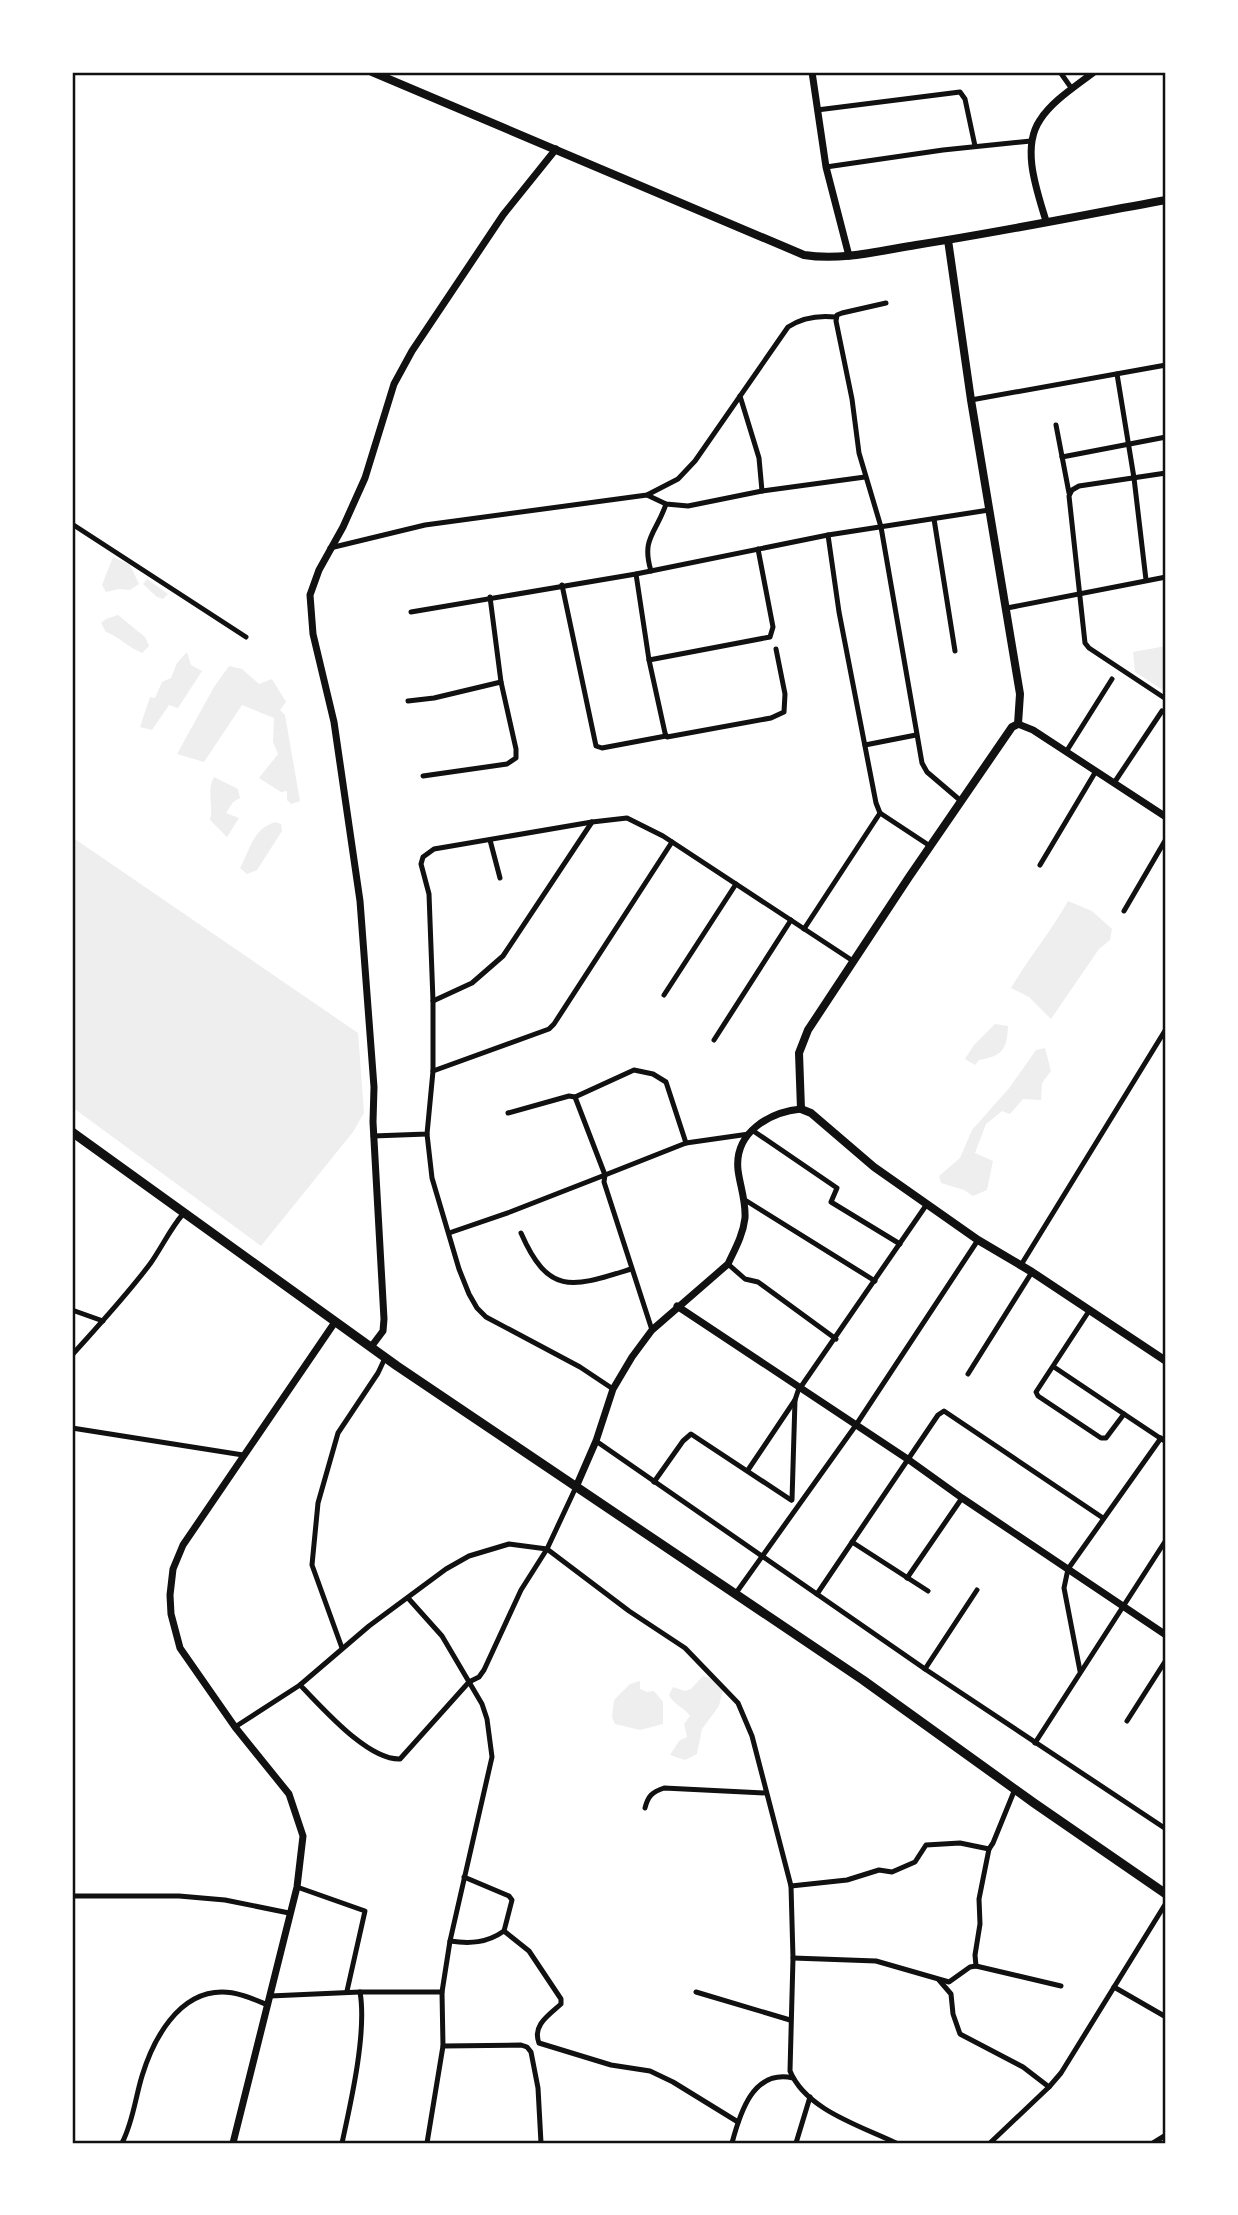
<svg xmlns="http://www.w3.org/2000/svg" width="1238" height="2215" font-family="'Fira Sans Condensed',sans-serif">
	<rect width="100%" height="100%" fill="#fff"/>
	<!-- green -->
	<g fill="#eee">
		<polygon points="113,557 130,565 139,584 130,590 119,589 106,592 102,585"/>
		<polygon points="147,579 168,594 163,599 157,597 143,584"/>
		<path d="M118 615 145 637 149 646 142 653C128 647 119 637 106 632L101 623 106 619Z"/>
		<polygon points="1166,646 1166,692 1135,672 1133,652"/>
		<polygon points="187,652 191,665 202,671 178,708 169,705 152,730 140,727 150,697 155,698 162,682 171,678 177,663"/>
		<polygon points="229,666 242,669 259,684 272,679 286,702 280,710 285,715 300,801 291,804 287,800 287,791 281,792 259,778 278,754 273,742 274,718 242,705 204,762 177,754 214,687"/>
		<path d="M214 777 238 789 240 798 233 802 226 813 239 818 227 837 210 820C214 805 206 791 214 777Z"/>
		<path d="M275 822 281 824 282 831 257 870 247 874 240 868C251 848 252 830 275 822Z"/>
		<polygon points="72,837 358,1033 364,1113 353,1132 261,1246 72,1107"/>
		<path d="M1068 901 1092 911 1112 929 1110 940 1099 949 1051 1019 1029 997 1011 988C1029 957 1051 932 1068 901Z"/>
		<path d="M995 1024 1008 1026C1007 1049 1003 1056 979 1060L975 1065 965 1059 974 1045Z"/>
		<polygon points="1045,1048 1051,1071 1042,1083 1041,1100 1023,1099 1010,1114 1002,1111 986,1124 975,1153 993,1161 987,1190 973,1196 964,1190 941,1183 939,1176 960,1158 972,1130 1010,1087 1036,1050"/>
		<path d="M703 1676 715 1680 723 1689 719 1706 702 1729 697 1754 685 1760 670 1755 679 1741 687 1737 684 1724 690 1716C684 1707 674 1705 669 1695L673 1687 685 1691 691 1689Z"/>
		<polygon points="640,1681 640,1689 647,1692 654,1691 663,1702 663,1724 640,1730 615,1724 612,1717 614,1700 630,1684"/>
	</g>
	<g fill="none" stroke-linecap="round" stroke-linejoin="round">
		<!-- minor -->
		<g stroke="#111" stroke-width="5">
			<polyline points="1060,72 1072,89"/>
			<polyline points="817,110 960,92 965,99 975,146"/>
			<polyline points="826,167 943,150 1031,141"/>
			<polyline points="886,303 842,313 837,315 836,321 852,399 859,453 881,527 922,763 927,772 961,801"/>
			<polyline points="1117,374 1134,478 1146,580"/>
			<polyline points="740,396 759,458 762,491"/>
			<polyline points="971,400 1166,365"/>
			<polyline points="1056,425 1069,493"/>
			<polyline points="1062,457 1166,437"/>
			<polyline points="1166,473 1079,486 1072,490 1069,496 1085,643 1089,648 1166,699"/>
			<polyline points="647,495 666,504 688,506 762,491 865,477"/>
			<polyline points="934,519 955,651"/>
			<polyline points="72,524 246,637"/>
			<path d="M330 548 425 525 647 495 678 479 695 461 788 327C803 317 818 315 836 317"/>
			<path d="M651 571C641 538 656 534 666 504"/>
			<polyline points="636,574 649,660 665,733 667,737 771,718 784,712 785,694 776,649"/>
			<polyline points="562,585 596,746 602,748 666,736"/>
			<polyline points="1007,608 1166,577"/>
			<polyline points="411,612 636,574 828,535"/>
			<polyline points="649,660 770,637 773,627 758,549"/>
			<polyline points="408,701 434,698 501,682"/>
			<polyline points="865,745 916,735"/>
			<polyline points="1066,752 1112,679"/>
			<polyline points="423,776 507,764 516,758 516,749 501,682 490,597"/>
			<polyline points="1114,783 1162,711"/>
			<polyline points="490,840 500,878"/>
			<polyline points="930,846 880,813 876,803 839,612 828,535 989,510"/>
			<polyline points="1040,865 1096,771"/>
			<polyline points="1124,911 1166,839"/>
			<polyline points="804,929 880,813"/>
			<polyline points="664,995 736,884"/>
			<polyline points="433,1001 472,983 503,956 592,822"/>
			<polyline points="714,1040 791,920"/>
			<polyline points="433,1071 549,1029 554,1024 672,842"/>
			<polyline points="508,1113 569,1096 575,1097 634,1070 653,1074 666,1082 686,1143"/>
			<polyline points="752,1130 837,1188 831,1202 900,1244"/>
			<polyline points="427,1134 432,1178 459,1269 469,1294 477,1308 486,1317 580,1367 613,1389"/>
			<polyline points="373,1136 427,1134 433,1071 433,1001 429,894 421,864 423,857 434,849 592,822 627,818 663,836 853,961"/>
			<polyline points="745,1200 875,1281"/>
			<polyline points="449,1233 510,1212 605,1175 575,1097"/>
			<path d="M521 1233C549 1297 573 1287 631 1269"/>
			<polyline points="728,1264 745,1279 758,1282 836,1339"/>
			<polyline points="1021,1265 1166,1029"/>
			<polyline points="72,1310 103,1321"/>
			<polyline points="652,1330 604,1182 605,1175 686,1143 749,1134"/>
			<path d="M72 1355C99 1325 126 1296 150 1264 162 1247 170 1229 183 1214"/>
			<polyline points="1054,1367 1124,1414 1106,1438 1101,1438 1038,1396 1036,1392 1089,1311"/>
			<polyline points="968,1374 1032,1272"/>
			<polyline points="1124,1414 1166,1442"/>
			<polyline points="72,1428 243,1455"/>
			<polyline points="596,1441 925,1669 1166,1829"/>
			<polyline points="748,1470 795,1400"/>
			<polyline points="654,1482 683,1441 691,1434 791,1500"/>
			<polyline points="792,1500 795,1400 798,1391 927,1204"/>
			<polyline points="852,1542 928,1591"/>
			<polyline points="907,1578 962,1498"/>
			<polyline points="736,1593 856,1425 978,1240"/>
			<polyline points="817,1594 938,1415 944,1411 1103,1518"/>
			<polyline points="408,1598 442,1636 482,1704 487,1719 492,1757 450,1941 442,1992 443,2046 427,2143"/>
			<polyline points="342,1648 312,1565 318,1503 338,1433 378,1373 385,1358"/>
			<polyline points="925,1669 977,1590"/>
			<polyline points="1080,1671 1064,1588 1068,1569 1161,1438"/>
			<path d="M300 1685C322 1707 367 1760 400 1759L469 1682 479 1677 484 1670 521 1590 547 1549 576 1487"/>
			<polyline points="1127,1721 1166,1660"/>
			<path d="M235 1727 300 1685 369 1626 446 1569 469 1556 509 1544 547 1549 629 1611 685 1648 738 1703 752 1736 791 1886 793 1958 790 2071C806 2110 861 2126 896 2143"/>
			<polyline points="1035,1743 1166,1540"/>
			<path d="M645 1808C648 1796 652 1792 664 1788L766 1793"/>
			<path d="M464 1877 509 1896 512 1900 504 1931 529 1951 561 1999V2004C549 2015 532 2025 539 2043L611 2065 650 2071 673 2082 738 2122"/>
			<polyline points="791,1886 847,1880 879,1870 892,1872 915,1862 926,1845 960,1843 989,1849 993,1843 1015,1789"/>
			<polyline points="297,1887 365,1911 347,1991"/>
			<polyline points="72,1896 179,1896 225,1900 289,1913"/>
			<path d="M450 1941C470 1944 487 1943 504 1931"/>
			<polyline points="793,1958 876,1961 949,1982 970,1967 976,1966 1061,1986"/>
			<polyline points="976,1966 975,1955 980,1924 979,1899 989,1849"/>
			<polyline points="939,1980 951,1994 953,2014 960,2034 1023,2067 1049,2087"/>
			<polyline points="1114,1987 1166,2017"/>
			<polyline points="696,1992 790,2020"/>
			<polyline points="270,1996 360,1992"/>
			<polyline points="443,2046 521,2045 527,2047 531,2052 538,2088 541,2143"/>
			<path d="M122 2143C133 2122 135 2099 142 2076 153 2040 178 1992 222 1992 238 1992 253 1999 268 2005"/>
			<path d="M342 2143C351 2102 367 2032 360 1992H442"/>
			<path d="M732 2143C740 2113 753 2069 793 2078"/>
			<polyline points="796,2143 810,2097"/>
			<polyline points="990,2143 1049,2087 1061,2073 1166,1903"/>
			<polyline points="1153,2143 1166,2135"/>
		</g>
		<!-- tertiary -->
		<g stroke="#111" stroke-width="7">
			<polyline points="812,72 826,167 849,256"/>
			<path d="M1046 221C1037 191 1021 148 1040 120 1052 101 1076 86 1094 72"/>
			<polyline points="1018,724 1033,730 1166,817"/>
			<polyline points="677,1306 909,1460 962,1498 1166,1635"/>
			<polyline points="371,1347 383,1331 384,1319 373,1122 374,1087 360,901 334,722 313,634 310,595 319,570 343,527 365,478 394,384 412,351 503,215 556,149"/>
			<path d="M576 1487 596 1441 613 1389 632 1357 652 1330 728 1264C735 1249 743 1235 745 1218 746 1201 740 1186 738 1170 734 1132 770 1112 801 1109"/>
			<polyline points="233,2143 297,1887 303,1836 289,1794 235,1727 180,1648 171,1614 170,1595 173,1569 183,1545 335,1322"/>
		</g>
		<!-- secondary -->
		<g stroke="#111" stroke-width="8">
			<path d="M372 72 804 255C841 261 879 251 916 245 1000 232 1083 215 1166 200"/>
			<polyline points="948,240 971,400 1020,694 1018,724 1012,727 909,877 808,1030 799,1053 801,1109 811,1113 874,1167 978,1240 1032,1272 1166,1361"/>
		</g>
		<!-- primary -->
		<polyline stroke="#111" stroke-width="9" points="72,1132 397,1366 863,1680 1034,1803 1166,1894"/>
	</g>
	<!-- border -->
	<rect width="1238" height="2215" fill="none" stroke="#ffffff" stroke-width="147"/>
	<rect x="74" y="74" width="1090" height="2068" fill="none" stroke="#111" stroke-width="2.5"/>
</svg>
